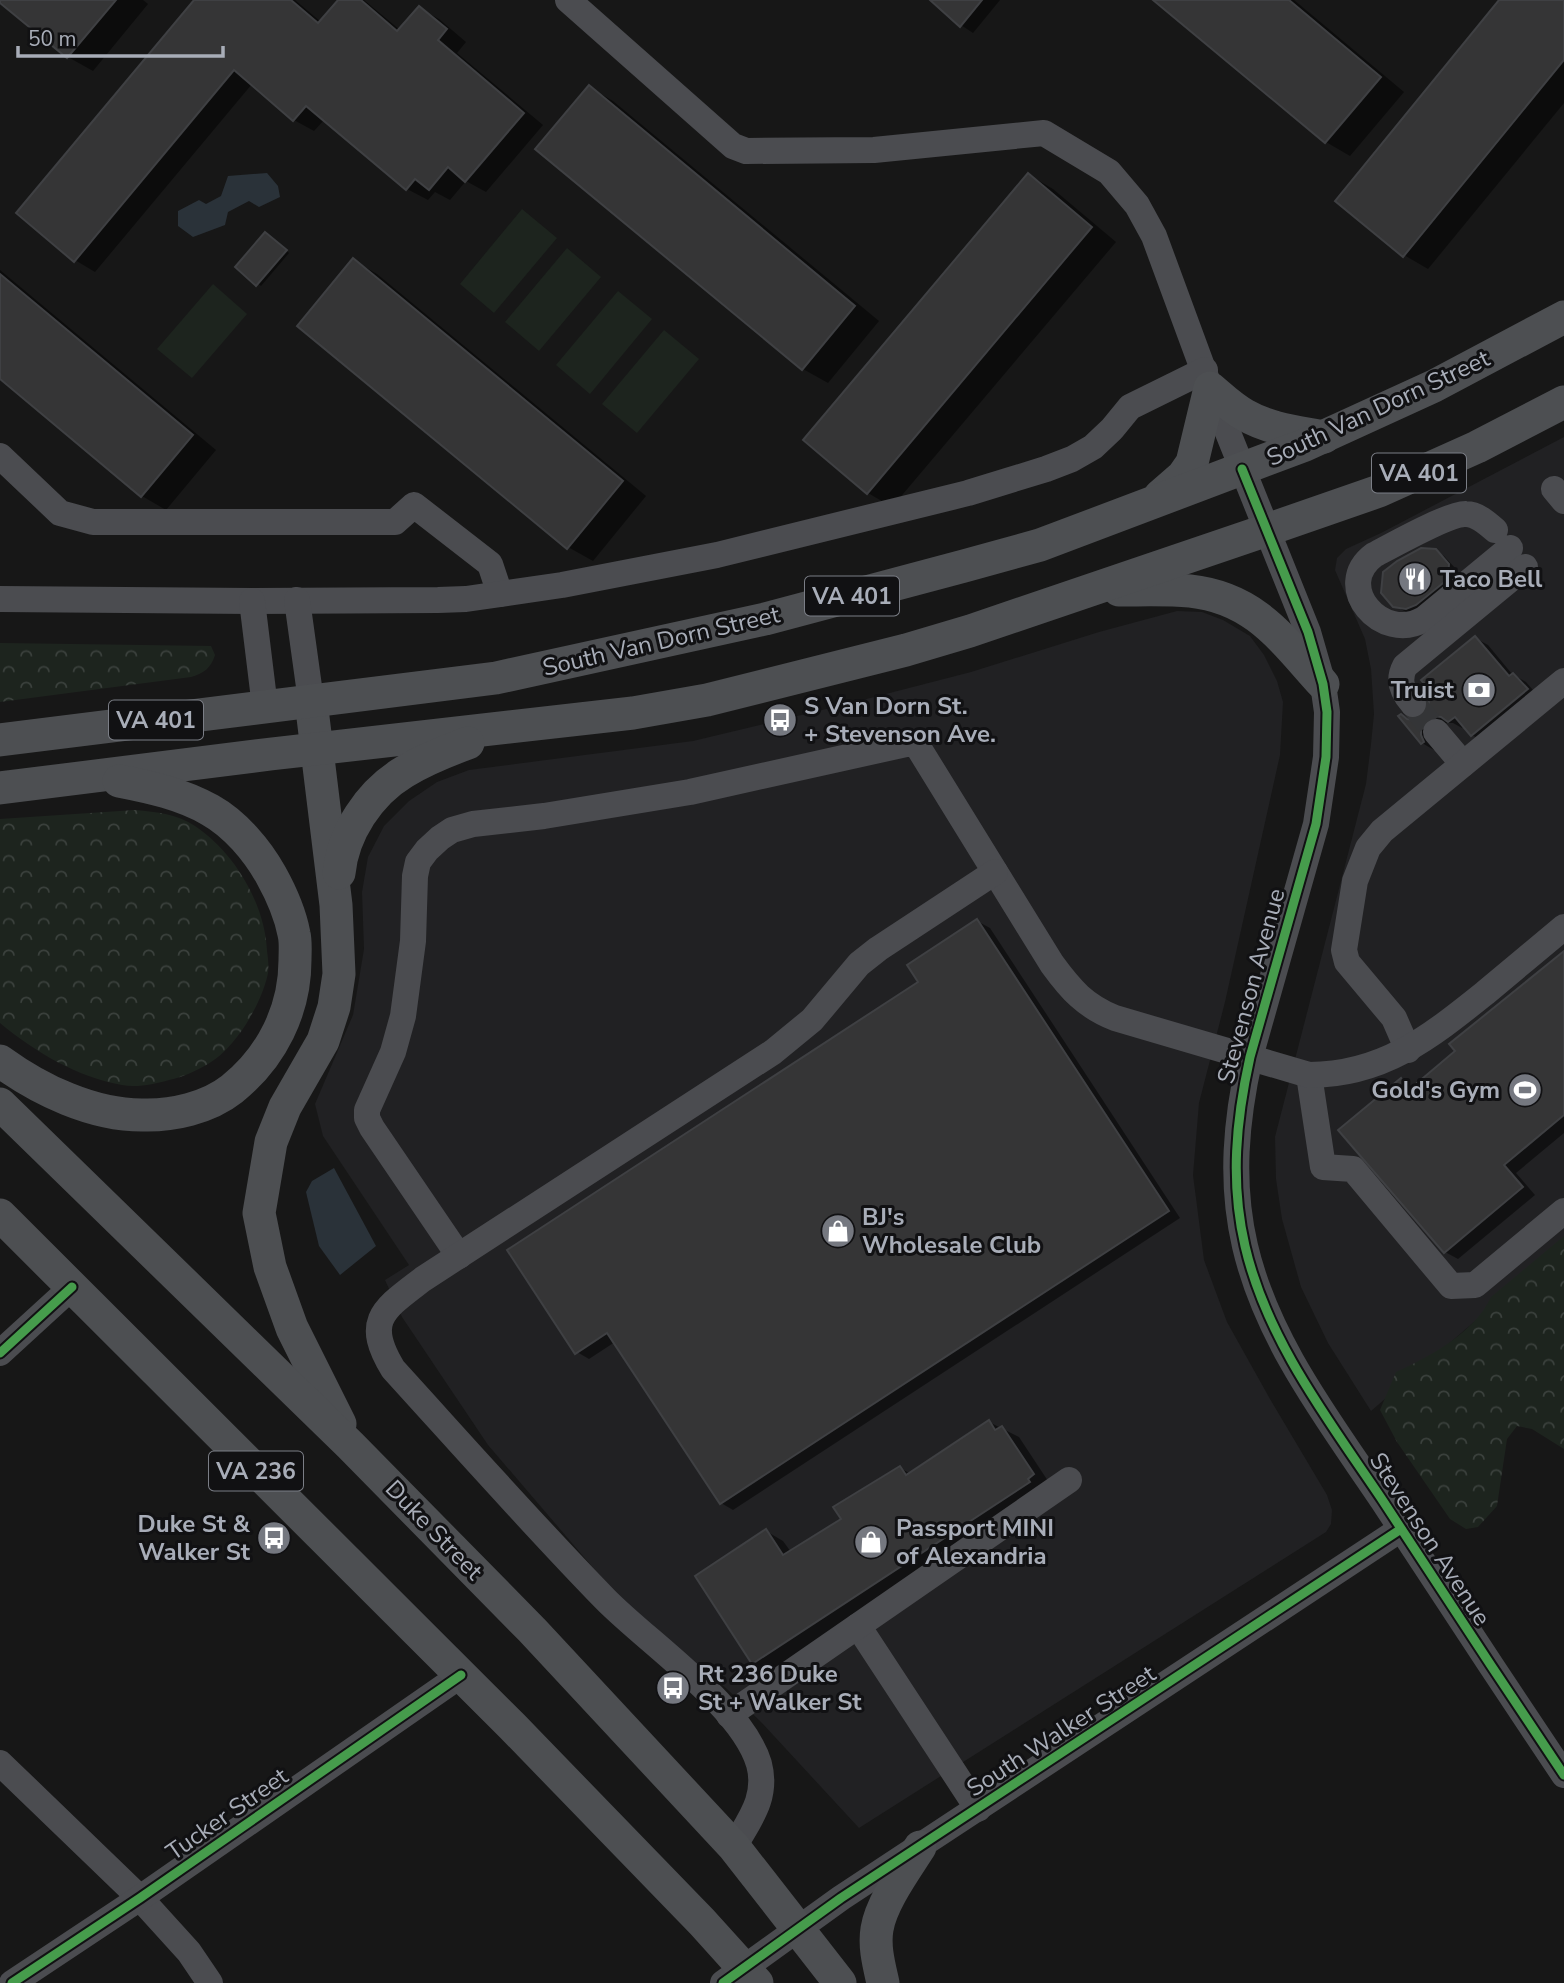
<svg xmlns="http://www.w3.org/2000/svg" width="1564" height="1983" font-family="'Nunito Sans',sans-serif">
	<defs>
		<pattern id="forest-crowns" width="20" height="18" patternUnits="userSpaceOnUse" patternTransform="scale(1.75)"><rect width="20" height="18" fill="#1d241e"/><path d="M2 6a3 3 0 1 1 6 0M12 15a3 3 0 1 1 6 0" fill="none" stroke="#3b413d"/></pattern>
	</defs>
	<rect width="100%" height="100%" fill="#171717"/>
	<!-- built -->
	<g fill="#212123">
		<polygon points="1564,437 1564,1244 1371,1411 1328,1343 1301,1287 1282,1219 1276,1179 1275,1137 1366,784 1371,744 1374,714 1371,669 1365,639 1335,570 1337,558 1346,549 1381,533"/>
		<polygon points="1177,611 1202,612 1223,620 1250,636 1264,655 1277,681 1283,702 1280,755 1225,1002 1199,1103 1193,1175 1204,1260 1227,1322 1270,1399 1327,1495 1332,1510 1331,1524 1326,1532 859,1828 762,1723 727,1689 643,1620 607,1584 488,1445 402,1317 385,1280 409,1265 323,1136 315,1104 353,1015 364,949 362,892 368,857 384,826 409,801 437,782 469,770 693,741 847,704 971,672 1099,632"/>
	</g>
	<!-- forest -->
	<g fill="url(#forest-crowns)">
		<path d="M0 643 211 646 215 655C211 668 204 673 191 677L0 702Z"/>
		<path d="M135 810C157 812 177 814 195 826 235 853 265 904 267 951 268 958 269 966 268 973 262 1003 236 1048 208 1064 196 1071 183 1077 169 1080 154 1084 137 1088 122 1085 77 1077 35 1052 0 1023V819Z"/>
		<path d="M1564 1236V1449L1532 1429 1517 1426 1507 1439 1497 1506 1478 1527 1466 1529 1450 1519 1397 1442 1380 1410 1396 1372C1431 1356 1474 1333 1491 1297Z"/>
	</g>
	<!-- pitch -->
	<g fill="#1d241e">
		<polygon points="522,209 557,238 494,313 460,284"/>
		<polygon points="567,248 601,277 539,351 505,322"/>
		<polygon points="213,284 247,314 192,378 157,349"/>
		<polygon points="618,291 652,319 590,394 556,365"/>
		<polygon points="664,330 699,359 637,433 602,404"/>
	</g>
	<!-- water -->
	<g fill="#2a3239">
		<polygon points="267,173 278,186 280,197 259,207 249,201 228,212 225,225 193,237 178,226 178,211 199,200 206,204 221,196 228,176"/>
		<polygon points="334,1168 376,1246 340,1275 319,1246 306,1192 312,1181"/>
	</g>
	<!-- shadow -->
	<g fill="#0007">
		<polygon points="0,0 143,0 148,4 93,71 68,57"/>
		<polygon points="196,0 295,0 321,22 340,0 364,0 400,30 419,8 439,19 466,42 457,53 543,125 486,192 466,181 450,200 435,192 428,200 407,189 325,119 314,131 294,120 252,84 95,272 75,260"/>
		<polygon points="932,0 1000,0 973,33 961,25"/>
		<polygon points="1156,0 1294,0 1404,92 1350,156 1326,142"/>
		<polygon points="1501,0 1564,0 1564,103 1428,269 1404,255"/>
		<polygon points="589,87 613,101 879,321 828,383 803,369 538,148"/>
		<polygon points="1029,175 1053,189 1116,242 892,507 868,493 806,440"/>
		<polygon points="269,236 289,253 261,286 237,267"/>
		<polygon points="353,260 377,274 646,496 593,561 568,547"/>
		<polygon points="0,270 216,450 166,510 142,496 0,377"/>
		<polygon points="1436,551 1444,556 1456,569 1455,584 1415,612 1406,612 1397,607"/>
		<polygon points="1475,638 1488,645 1512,674 1526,682 1539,697 1484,742 1472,735 1464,726 1462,728 1453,723 1447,723 1439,726 1434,750 1422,743 1409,721 1415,721 1425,717"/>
		<polygon points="977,921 990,928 1180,1218 733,1510 721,1503 615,1342 589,1359 577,1352"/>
		<polygon points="1564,953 1564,1133 1516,1173 1535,1195 1458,1259 1445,1252 1401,1080 1414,1088 1458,1051"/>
		<polygon points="989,1422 1019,1437 1050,1484 770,1672 753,1662 766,1531 783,1541 791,1552 843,1520 900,1468 911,1474"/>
	</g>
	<!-- building -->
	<g fill="#353536" stroke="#3f4043" stroke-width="2">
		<polygon points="0,0 116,0 67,58 0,3"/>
		<polygon points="194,0 291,0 318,23 338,0 361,0 397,31 419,6 447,29 438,40 524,113 465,182 448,167 429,190 415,179 406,190 306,106 293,121 234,70 74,262 16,213"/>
		<polygon points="930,0 982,0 960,27"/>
		<polygon points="1153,0 1289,0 1381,77 1325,143"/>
		<polygon points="1499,0 1564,0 1564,60 1403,257 1335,201"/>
		<polygon points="589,85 855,306 802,370 535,149"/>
		<polygon points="1028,173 1092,227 867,494 803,440"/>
		<polygon points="265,232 287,250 256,286 235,267"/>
		<polygon points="353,258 623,481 567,549 297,326"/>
		<polygon points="0,274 193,435 141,497 0,379"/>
		<polygon points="1421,548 1436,549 1449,564 1448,579 1416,605 1406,609 1393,607 1381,593 1383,572 1397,561"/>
		<polygon points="1475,636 1509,676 1513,673 1528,689 1471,736 1455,717 1448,722 1441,717 1434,716 1426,720 1421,727 1421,735 1424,742 1421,744 1398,716 1401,714 1407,719 1415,720 1424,716 1428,709 1429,702 1425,694 1430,690 1421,680"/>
		<polygon points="977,919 1169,1211 720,1504 607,1333 575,1354 507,1250 918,982 907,965"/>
		<polygon points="1564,951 1564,1115 1504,1165 1523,1187 1444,1253 1338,1130 1401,1078 1410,1089 1455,1051 1449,1044"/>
		<polygon points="989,1420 995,1430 1002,1426 1034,1474 1028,1479 1030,1482 752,1664 695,1576 766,1529 783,1555 841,1519 833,1507 900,1466 906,1475"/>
	</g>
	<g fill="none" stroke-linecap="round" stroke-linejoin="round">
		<!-- minor-tunnel -->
		<polyline stroke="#343537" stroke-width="26" stroke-dasharray="26 13" stroke-linecap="butt" points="1413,704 1436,732"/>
		<!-- minor -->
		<g stroke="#4b4c50" stroke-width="26">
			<path d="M568 0 733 146 746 151 874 150 1044 133 1109 172 1137 205 1154 236 1210 388 1308 632 1323 684 1327 712 1326 757 1316 824 1250 1057C1236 1120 1230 1182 1245 1246 1267 1341 1330 1422 1383 1501 1443 1593 1503 1684 1564 1775"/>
			<polyline points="0,456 60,513 93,522 395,522 414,505 490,564 500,594"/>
			<polyline points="1554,489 1564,501"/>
			<path d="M1495 530C1487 523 1477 514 1466 514 1450 513 1391 546 1374 555 1332 586 1382 644 1424 619L1510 548"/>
			<polyline points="0,599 252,601 438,600 466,599 562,585 717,555 968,493 1046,469 1072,459 1093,447 1112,429 1130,407 1205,370"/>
			<polyline points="297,600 311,701"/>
			<polyline points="252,601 265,707"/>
			<path d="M1413 704C1403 693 1397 681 1405 666L1525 567"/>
			<polyline points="1436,732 1463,764"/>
			<polyline points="1408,1050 1394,1018 1347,962 1344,950 1355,881 1368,848 1382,831 1564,681"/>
			<polyline points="1309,1075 1323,1167 1353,1169 1451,1286 1475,1285 1564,1211"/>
			<path d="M459 1256 372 1128 367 1118V1110L393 1052 403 1016 413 941 415 876 418 862 427 850 440 838 452 830 473 824 544 816 690 792 915 742 1052 964C1071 990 1085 1006 1115 1018L1309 1075C1383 1075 1430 1037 1485 993 1511 971 1538 949 1564 927"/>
			<polyline points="0,1353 72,1287"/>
			<polyline points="858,1626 978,1809"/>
			<polyline points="729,1715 1069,1480"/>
			<polyline points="0,1763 140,1898 189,1952 210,1983"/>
			<path d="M734 1847C749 1820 768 1798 759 1764 742 1706 648 1643 605 1599 532 1524 463 1446 393 1369 363 1320 384 1309 423 1279L773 1052 812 1020 859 964 878 949 995 872"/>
			<polyline points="12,1983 140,1898 461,1675"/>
			<polyline points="723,1983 841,1898 1401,1529"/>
		</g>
		<!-- major -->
		<g stroke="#4d4f52" stroke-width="33">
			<path d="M1160 496 1183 476 1192 463 1210 388C1222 398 1232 408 1245 415 1269 429 1298 432 1324 437"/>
			<path d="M1119 590C1142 590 1167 589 1190 591 1255 598 1282 639 1323 684"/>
			<polyline points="311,701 336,905 339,974 334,1007 323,1041 285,1107 271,1142 259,1213 270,1267 292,1328 340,1424"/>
			<polyline points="0,740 496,678 765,619 964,566 1040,545 1305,445 1434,386 1564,317"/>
			<polyline points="0,788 271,754 633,713 707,700 906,650 970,631 1267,530 1379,491 1477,447 1564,402"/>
			<path d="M339 873C343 833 369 793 404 772 424 760 446 751 468 743"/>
			<path d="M0 1061C40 1090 92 1115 142 1115 172 1116 208 1108 232 1089 272 1057 295 1010 295 960 295 952 296 942 294 934 290 913 281 893 271 875 257 850 235 824 210 810 182 794 150 787 119 781"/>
			<polyline points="0,1104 350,1445 532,1630 734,1847 840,1983"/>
			<polyline points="0,1215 512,1726 702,1922 757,1983"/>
			<path d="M883 1983C879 1965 874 1947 877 1929 881 1903 906 1869 920 1847"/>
		</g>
		<!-- cycleway casing -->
		<g stroke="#111113" stroke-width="13">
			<g id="cycleway">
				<path d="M1242 469 1308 632 1323 684 1327 712 1326 757 1316 824 1250 1057C1236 1120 1230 1182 1245 1246 1267 1341 1330 1422 1383 1501 1443 1593 1503 1684 1564 1775"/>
				<polyline points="0,1353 72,1287"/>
				<polyline points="12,1983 140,1898 461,1675"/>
				<polyline points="723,1983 841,1898 1401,1529"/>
			</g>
		</g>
		<!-- cycleway -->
		<use href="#cycleway" stroke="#469c4c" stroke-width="9"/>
	</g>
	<!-- icons -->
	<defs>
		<g id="restaurant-disc" transform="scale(1.75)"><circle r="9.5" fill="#757880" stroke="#111113"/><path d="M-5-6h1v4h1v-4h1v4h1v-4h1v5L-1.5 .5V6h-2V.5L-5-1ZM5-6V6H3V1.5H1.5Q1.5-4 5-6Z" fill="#fff"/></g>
		<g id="bank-disc" transform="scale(1.75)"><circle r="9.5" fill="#757880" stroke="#111113"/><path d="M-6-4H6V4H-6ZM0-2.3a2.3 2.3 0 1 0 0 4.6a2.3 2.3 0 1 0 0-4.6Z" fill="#fff"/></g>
		<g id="bus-disc" transform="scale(1.75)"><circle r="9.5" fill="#757880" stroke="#111113"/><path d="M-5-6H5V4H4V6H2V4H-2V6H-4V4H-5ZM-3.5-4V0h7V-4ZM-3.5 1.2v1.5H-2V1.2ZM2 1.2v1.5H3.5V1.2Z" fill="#fff"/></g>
		<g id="stadium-disc" transform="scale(1.75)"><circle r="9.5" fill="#757880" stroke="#111113"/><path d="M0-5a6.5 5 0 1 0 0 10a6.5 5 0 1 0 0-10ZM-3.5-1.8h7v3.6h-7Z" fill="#fff"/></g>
		<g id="shop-disc" transform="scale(1.75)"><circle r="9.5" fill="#757880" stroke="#111113"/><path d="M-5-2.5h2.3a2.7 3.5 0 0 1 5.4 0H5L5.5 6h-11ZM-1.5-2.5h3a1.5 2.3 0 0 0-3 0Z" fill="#fff"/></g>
	</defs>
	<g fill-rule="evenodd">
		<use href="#restaurant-disc" x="1415" y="579"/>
		<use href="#bank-disc" x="1479" y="690"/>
		<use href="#bus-disc" x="780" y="720"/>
		<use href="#stadium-disc" x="1525" y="1090"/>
		<use href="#shop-disc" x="838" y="1231"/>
		<use href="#bus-disc" x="274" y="1538"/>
		<use href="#shop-disc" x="871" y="1542"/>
		<use href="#bus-disc" x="673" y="1688"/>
	</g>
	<g text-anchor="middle" stroke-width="6" stroke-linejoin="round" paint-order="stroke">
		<!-- shield labels -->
		<g fill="#111113" stroke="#7b7e86" stroke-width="2">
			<rect x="1372" y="453.5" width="94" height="39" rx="5"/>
			<rect x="805" y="576.5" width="94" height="39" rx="5"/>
			<rect x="109" y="700.5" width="94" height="39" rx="5"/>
			<rect x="209" y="1451.5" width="94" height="39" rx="5"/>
		</g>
		<g font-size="23" font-weight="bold" fill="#a8adb8">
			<text x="1419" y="481">VA 401</text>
			<text x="852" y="604">VA 401</text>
			<text x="156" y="728">VA 401</text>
			<text x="256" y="1479">VA 236</text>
		</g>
		<!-- street labels -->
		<g font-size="24" fill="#a8adb8" stroke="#111113">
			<text transform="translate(1378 408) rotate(-25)" y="8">South Van Dorn Street</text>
			<text transform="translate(661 641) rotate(-13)" y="8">South Van Dorn Street</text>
			<text transform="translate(1251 986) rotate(-75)" y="8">Stevenson Avenue</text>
			<text transform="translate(434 1530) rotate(46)" y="8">Duke Street</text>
			<text transform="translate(1430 1539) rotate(57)" y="8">Stevenson Avenue</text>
			<text transform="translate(1061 1731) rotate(-33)" y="8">South Walker Street</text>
			<text transform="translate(227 1814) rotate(-35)" y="8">Tucker Street</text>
		</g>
		<!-- poi labels -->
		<g font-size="24" font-weight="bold" fill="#a8adb8" stroke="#111113" text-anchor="start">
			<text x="1440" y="587">Taco Bell</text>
			<text x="1454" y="698" text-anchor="end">Truist</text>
			<text x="804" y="714">S Van Dorn St.<tspan x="804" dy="28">+ Stevenson Ave.</tspan></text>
			<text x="1500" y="1098" text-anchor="end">Gold's Gym</text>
			<text x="862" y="1225">BJ's<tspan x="862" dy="28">Wholesale Club</tspan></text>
			<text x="250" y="1532" text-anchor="end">Duke St &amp;<tspan x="250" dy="28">Walker St</tspan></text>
			<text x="896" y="1536">Passport MINI<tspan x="896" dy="28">of Alexandria</tspan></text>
			<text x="698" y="1682">Rt 236 Duke<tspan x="698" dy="28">St + Walker St</tspan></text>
		</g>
	</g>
	<!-- scale -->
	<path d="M18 46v10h205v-10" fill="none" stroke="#a8adb8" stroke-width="3.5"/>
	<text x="28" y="46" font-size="21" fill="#a8adb8" stroke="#111113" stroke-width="5" paint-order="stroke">50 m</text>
</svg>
